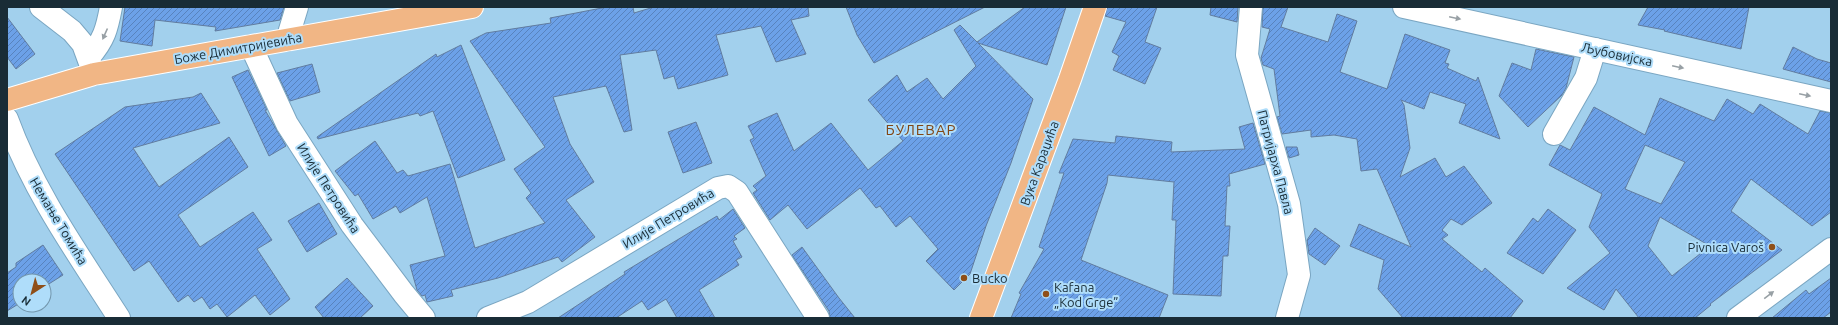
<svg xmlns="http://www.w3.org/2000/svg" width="1838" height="325" font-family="Ubuntu,sans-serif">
	<defs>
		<pattern id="building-hatch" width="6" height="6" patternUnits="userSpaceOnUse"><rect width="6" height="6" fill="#6ca1e8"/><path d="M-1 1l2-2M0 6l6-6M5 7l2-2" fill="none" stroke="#5883bd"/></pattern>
	</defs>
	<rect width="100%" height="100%" fill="#a2d0ed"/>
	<!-- building -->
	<g fill="url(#building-hatch)" stroke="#617c9f" fill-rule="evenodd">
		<polygon points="125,7 284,7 280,20 215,31 216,27 155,20 152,46 120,41"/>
		<polygon points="607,7 633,7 634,13 654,7 808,7 809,16 791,20 806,54 776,62 761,26 716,35 728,75 678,89 674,76 664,79 656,50 620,55 632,130 624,132 606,86 553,97 570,144 594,182 566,200 595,237 562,262 558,257 498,278 451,290 453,296 427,302 425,295 422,296 417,290 410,265 445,256 427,197 400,213 396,206 373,219 358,194 355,196 335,171 375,141 397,173 403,170 408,176 450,164 475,248 545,223 526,198 531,193 514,169 545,147 470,41 486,33 551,23 550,18"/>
		<polygon points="846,7 985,7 874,63 857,35"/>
		<polygon points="1025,7 1066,7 1047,65 978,43 1033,99 1011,163 986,226 970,274 954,290 926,261 938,249 910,216 896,227 880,206 876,208 860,188 807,229 788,205 770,220 753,193 757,190 753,186 766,176 750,140 754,138 748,126 777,113 794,151 831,123 868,170 903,141 868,100 897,75 907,92 927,78 943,99 976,66 954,30 960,25 977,42"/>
		<polygon points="1107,7 1157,7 1145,42 1161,48 1145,84 1113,70 1119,56 1112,52 1126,22 1105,16"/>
		<polygon points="1211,7 1238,7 1237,22 1210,15"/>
		<polygon points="1263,7 1288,7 1281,27 1328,42 1337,14 1357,21 1340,72 1387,89 1405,34 1450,50 1445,63 1449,64 1447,68 1476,81 1478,77 1500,139 1459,123 1466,104 1430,92 1424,109 1401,100 1404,105 1410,148 1400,177 1435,158 1446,177 1464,166 1492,203 1462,225 1451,219 1442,230 1448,235 1442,239 1482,272 1485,268 1523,301 1510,318 1403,318 1378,289 1384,260 1350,246 1359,224 1411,247 1377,169 1361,171 1357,139 1334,135 1311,137 1311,130 1282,134 1277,117 1280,116 1274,69 1263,65 1261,58 1270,29 1262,27"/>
		<polygon points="1648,7 1749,7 1741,49 1664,31 1665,30 1638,25"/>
		<polygon points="7,17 35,54 16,69 7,57"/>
		<polygon points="461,45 505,160 458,178 433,111 420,116 418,113 318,139 317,137 436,54 437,57"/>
		<polygon points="1793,47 1817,59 1831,63 1831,82 1783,69"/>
		<polygon points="1536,49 1574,57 1566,88 1562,95 1528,127 1499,96 1512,63 1531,70"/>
		<polygon points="312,64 320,92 290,101 277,73"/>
		<polygon points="248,70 267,110 265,110 286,146 269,156 232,77"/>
		<polygon points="201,93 220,123 133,148 159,187 229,137 248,167 178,215 200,247 253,212 272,240 257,249 290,299 270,315 255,295 227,317 217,304 210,309 202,297 194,302 188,295 178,302 149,261 134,271 55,154 125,107 193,97"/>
		<path d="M1660 98 1714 121 1727 99 1753 114 1760 104 1808 134 1820 111 1831 113V212L1812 226 1751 179 1731 211 1782 250 1710 304 1711 305 1695 318H1639L1616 289 1604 310 1567 288 1610 253 1589 227 1602 194 1549 165 1560 145 1570 150 1594 107 1645 135ZM1645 145 1685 162 1661 204 1625 189ZM1660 217 1710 246 1672 276 1648 246Z"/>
		<polygon points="696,122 712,163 683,173 668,132"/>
		<polygon points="1253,123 1265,164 1229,174 1230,186 1227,186 1225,226 1230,226 1228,256 1223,256 1221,296 1173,294 1176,220 1172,220 1174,182 1108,175 1107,183 1081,260 1168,295 1159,318 1011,318 1021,294 1019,293 1044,249 1039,247 1064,173 1059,173 1073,139 1115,143 1116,136 1172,142 1171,152 1245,149 1239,127"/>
		<polygon points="1286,147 1297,147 1299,155 1289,158"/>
		<polygon points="319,203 337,234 307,252 288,221"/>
		<polygon points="733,209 745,228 734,236 737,239 733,241 742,257 736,260 739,265 699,290 715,318 677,318 666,299 648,310 642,301 616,318 558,318 625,274 624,272 717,216 719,220"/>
		<polygon points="1548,209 1576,230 1543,274 1507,253 1533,218 1538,222"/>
		<polygon points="1315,228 1340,246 1325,265 1309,254 1307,240"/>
		<polygon points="43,245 63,275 44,287 44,281 20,281 20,303 7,311 7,273 16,267 16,263"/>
		<polygon points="802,247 839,298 855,318 830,318 829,311 792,255"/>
		<polygon points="347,278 373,306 360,318 324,318 315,307"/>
		<polygon points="1831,278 1831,312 1823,318 1772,318 1806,290 1809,294"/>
	</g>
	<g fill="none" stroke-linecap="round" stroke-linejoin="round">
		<!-- minor casing -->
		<g stroke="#7aa6c2" stroke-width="24">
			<g id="minor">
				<polyline points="41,7 72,31 83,44 94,74"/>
				<polyline points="1251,7 1247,55 1289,204 1299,275 1287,318"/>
				<polyline points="1404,7 1831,101"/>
				<polyline points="287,40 297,7"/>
				<polyline points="251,46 287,124 352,225 404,294 424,318"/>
				<path d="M89 57C104 40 107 29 111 7"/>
				<path d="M7 119C33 191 78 254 119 318"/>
				<polyline points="1554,134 1586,78 1595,49"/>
				<polyline points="488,318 528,302 718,188 728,186 737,192 818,318"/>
				<polyline points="1738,318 1831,249"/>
			</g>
		</g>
		<!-- major casing -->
		<g stroke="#fff" stroke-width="24">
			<g id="major">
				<polyline points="7,100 94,74 472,7"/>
				<polyline points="981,318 1070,79 1095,7"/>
			</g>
		</g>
		<!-- minor -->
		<use href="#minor" stroke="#fff" stroke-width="22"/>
		<!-- major -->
		<use href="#major" stroke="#f1b685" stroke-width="22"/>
	</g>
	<!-- one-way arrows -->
	<defs><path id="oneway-solid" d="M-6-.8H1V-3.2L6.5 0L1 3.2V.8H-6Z"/></defs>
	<g fill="#98a0a5">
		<use href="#oneway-solid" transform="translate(1455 18) rotate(12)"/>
		<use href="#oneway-solid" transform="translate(105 34) rotate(114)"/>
		<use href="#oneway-solid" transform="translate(1678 67) rotate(12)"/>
		<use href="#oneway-solid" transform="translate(1805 95) rotate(12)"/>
		<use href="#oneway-solid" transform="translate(1769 295) rotate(-37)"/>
	</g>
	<!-- markers -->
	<g fill="#8f4f19" stroke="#afddfa" stroke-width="1.5">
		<circle cx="1772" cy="247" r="4"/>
		<circle cx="964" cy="278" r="4"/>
		<circle cx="1046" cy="294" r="4"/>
	</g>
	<g text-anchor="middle" stroke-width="4" stroke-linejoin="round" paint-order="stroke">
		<!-- street labels -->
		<g font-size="13" fill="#192c36" stroke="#afddfa">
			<text transform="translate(238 48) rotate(-10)" y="5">Боже Димитријевића</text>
			<text transform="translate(1617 54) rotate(12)" y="5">Љубовијска</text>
			<text transform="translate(1276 162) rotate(75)" y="5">Патријарха Павла</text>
			<text transform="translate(1039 163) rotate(-70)" y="5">Вука Караџића</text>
			<text transform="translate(329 188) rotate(57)" y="5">Илије Петровића</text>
			<text transform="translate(668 218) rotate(-31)" y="5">Илије Петровића</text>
			<text transform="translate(59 221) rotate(59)" y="5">Немање Томића</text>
		</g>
		<!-- poi labels -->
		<g font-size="13" fill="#192c36" stroke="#afddfa" text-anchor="start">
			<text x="1764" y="252" text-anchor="end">Pivnica Varoš</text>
			<text x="972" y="283">Bucko</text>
			<text x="1054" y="292">Kafana<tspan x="1054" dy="15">„Kod Grge”</tspan></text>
		</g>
		<!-- quarter labels -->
		<g font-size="15" letter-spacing="1" fill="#814615" stroke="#afddfa">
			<text x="921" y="135">БУЛЕВАР</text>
		</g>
	</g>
	<!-- border -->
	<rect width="1838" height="325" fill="none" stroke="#192c36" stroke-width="16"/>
	<!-- north arrow -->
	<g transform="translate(32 293) rotate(216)"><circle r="19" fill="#afddfa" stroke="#7396ac"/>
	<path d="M0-3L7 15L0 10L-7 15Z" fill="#8f4f19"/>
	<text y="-6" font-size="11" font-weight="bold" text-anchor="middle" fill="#192c36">N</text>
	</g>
</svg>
